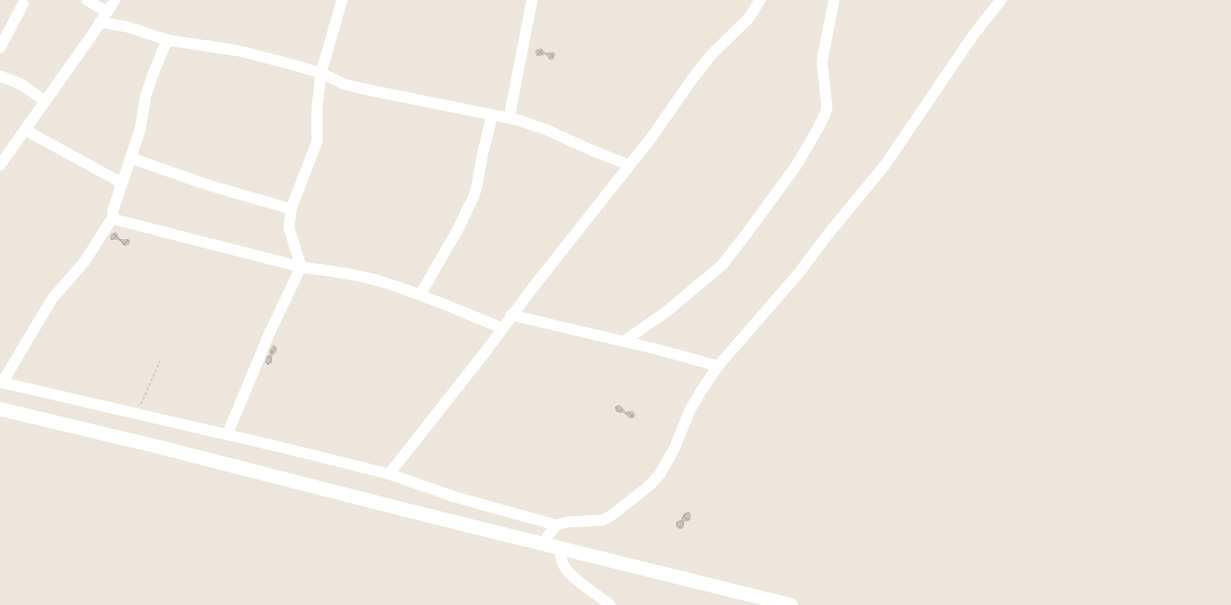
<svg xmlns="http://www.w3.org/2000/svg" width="1231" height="605" font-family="'Source Sans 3',sans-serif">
	<defs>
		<pattern id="building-cross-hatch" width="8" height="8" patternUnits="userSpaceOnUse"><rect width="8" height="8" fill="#c7c3bc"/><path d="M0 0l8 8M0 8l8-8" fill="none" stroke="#aba8a2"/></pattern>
	</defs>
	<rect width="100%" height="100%" fill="#ece6dc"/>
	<!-- building -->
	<g fill="url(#building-cross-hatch)">
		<polygon points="541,48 546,53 553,52 555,54 554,59 550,60 545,54 541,56 537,56 535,52 536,50"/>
		<polygon points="116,232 120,239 128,239 130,241 129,245 124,246 119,240 111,240 110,238 111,234"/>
		<polygon points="273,345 276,347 277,351 272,356 272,363 268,365 265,362 267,356 270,355 269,351"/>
		<polygon points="618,405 621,406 626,412 633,411 635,415 634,418 629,418 624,413 616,412 615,407"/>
		<polygon points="689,512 691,515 690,520 684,522 684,526 682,529 677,528 676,525 676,522 681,520 684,513"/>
	</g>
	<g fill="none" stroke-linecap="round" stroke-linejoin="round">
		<!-- path -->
		<polyline stroke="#c8c8c8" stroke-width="1.5" stroke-dasharray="3 2" stroke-linecap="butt" points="141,404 160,361"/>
		<!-- minor -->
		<g stroke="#fff" stroke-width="11">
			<polyline points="87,0 107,12"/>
			<polyline points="100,22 128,27 167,40 240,51 290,64 321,73 344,84 364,89 518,120 547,130 591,150 629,165"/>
			<polyline points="167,40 153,74 146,95 140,130 113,210 113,217 117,220 301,267"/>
			<polyline points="0,48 23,4"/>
			<polyline points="0,76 21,84 45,101"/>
			<polyline points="509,118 532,0"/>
			<polyline points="25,130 122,183"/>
			<polyline points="131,158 208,185 291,209"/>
			<polyline points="0,165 92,35 115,0"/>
			<polyline points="301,267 289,228 291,209 317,142 317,108 321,73 342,0"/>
			<polyline points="420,295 457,231 474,196 477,185 483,152 492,116"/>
			<polyline points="511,315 656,349 718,366"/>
			<polyline points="624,341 666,312 722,265 744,237 796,166 817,130 825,114 827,108 822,61 834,0"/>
			<polyline points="0,382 280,447 389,474 455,497 556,525"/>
			<polyline points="2,383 52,299 85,261 113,217"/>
			<path d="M227 435 269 334 301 267C327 271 354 273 379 281 421 293 462 312 502 328"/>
			<polyline points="389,474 486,351 531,290 651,138 693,78 711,55 749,18 760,0"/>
			<polyline points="542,544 556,525 568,522 603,520 612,515 649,486 660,474 675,447 690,410 701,391 718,366 798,274 829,233 885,165 974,34 1001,0"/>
			<path d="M558 547C560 553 561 560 564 566 572 580 597 594 610 605"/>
		</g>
		<!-- tertiary -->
		<polyline stroke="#fff" stroke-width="14" points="0,409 155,446 410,511 791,605"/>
	</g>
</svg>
